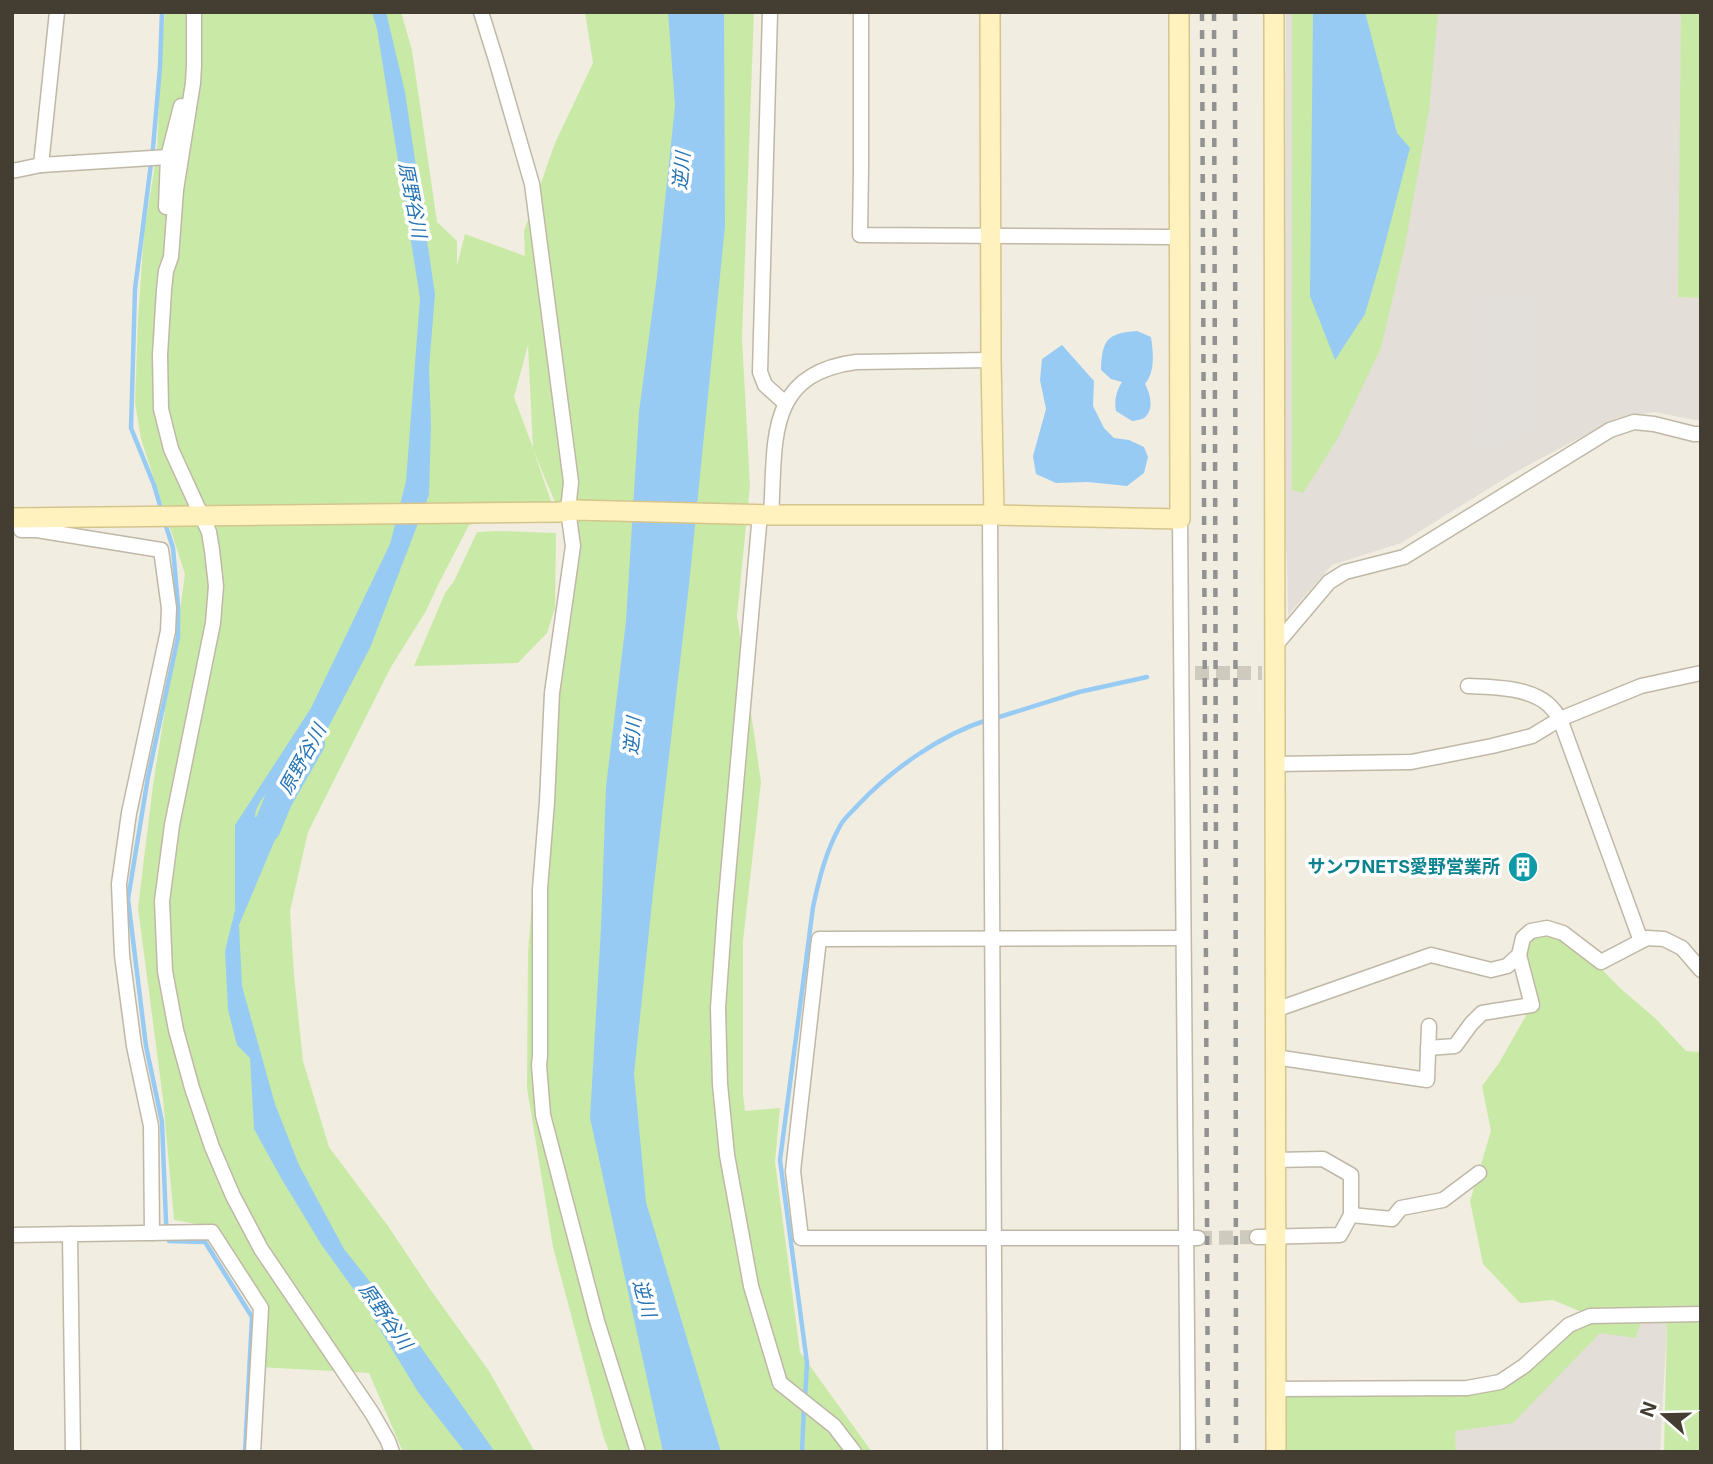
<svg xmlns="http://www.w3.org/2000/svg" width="1713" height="1464" font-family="Inter,'Noto Sans JP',sans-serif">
	<rect width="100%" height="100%" fill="#f2ede1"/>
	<!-- industrial -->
	<g fill="#e3ded7">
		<polygon points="1286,12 1701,12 1701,421 1654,412 1617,418 1512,474 1401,543 1332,565 1288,615 1287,562 1284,521"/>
		<polygon points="1590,1316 1667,1324 1660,1452 1284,1452 1478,1396"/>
	</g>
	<!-- green -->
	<g fill="#c9eaa6" fill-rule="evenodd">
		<path d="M165 12H401L412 50 437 222 457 241V266L465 234 525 256 524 231 555 143 593 63 585 12H754L742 338 750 486 737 616 761 782 743 941V1095L745 1111 780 1108 775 1162 800 1352 872 1452H609L603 1435 553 1247 527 1088 528 953 543 758 573 546 533 449 552 504 469 525 438 585 426 611 391 667 308 832 290 911 294 975 303 1061 329 1147 388 1226 430 1289 489 1371 535 1452H403L369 1373 258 1367 259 1305 213 1227 174 1220 163 1099 138 908 153 785 174 653 185 574 141 439 135 403 138 319 144 233 157 152 161 52ZM528 345 533 448 514 397Z"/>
		<polygon points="1292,12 1438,12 1429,111 1405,246 1381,348 1338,438 1303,493 1292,490"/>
		<polygon points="1681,12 1701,12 1701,298 1678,297"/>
		<polygon points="497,531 556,533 555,608 547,633 518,663 414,666 445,593 454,581 477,532"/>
		<polygon points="1540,929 1573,940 1620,988 1656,1019 1686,1051 1701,1052 1701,1452 1664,1452 1667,1324 1641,1321 1636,1338 1600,1333 1513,1423 1455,1431 1456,1452 1276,1452 1280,1389 1467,1388 1507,1378 1589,1315 1553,1300 1520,1303 1483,1264 1470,1201 1491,1131 1482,1086 1499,1063 1532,1005 1520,949"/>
	</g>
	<!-- parking -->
	<polygon fill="#e2dfda" points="1540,296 1540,430 1475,455 1481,297"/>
	<!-- water -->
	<g fill="#98cbf4" fill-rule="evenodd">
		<path d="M372 12H386L405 92 435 294 429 368 431 425 429 495 370 648 298 785 239 925 242 986 275 1104 299 1165 344 1249 413 1336 495 1452H465L418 1392 367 1308 321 1244 281 1178 254 1129 250 1058 237 1045 228 1010 225 951 235 910V825L311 708 390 544 406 481 420 298 377 29ZM284 775 296 777 263 817H255C256 800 273 788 284 775Z"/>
		<polygon points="668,12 724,12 725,226 689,585 653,893 634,1074 646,1202 721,1452 663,1452 590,1118 601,927 606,787 626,621 639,412 657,276 675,106"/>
		<polygon points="1313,12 1365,12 1397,133 1410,148 1380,263 1365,314 1335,360 1310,296"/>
		<path d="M1137 331 1151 337C1153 352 1156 371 1145 384 1150 393 1155 410 1144 418 1143 419 1134 421 1132 421L1116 411C1114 401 1116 391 1122 382L1111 379 1101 370C1102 340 1107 333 1137 331Z"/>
		<polygon points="1062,345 1094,381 1093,406 1104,428 1114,438 1129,440 1144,447 1148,457 1144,473 1127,486 1088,482 1056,483 1036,474 1033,456 1046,409 1040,380 1042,359"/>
	</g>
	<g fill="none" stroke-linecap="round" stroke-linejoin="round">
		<!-- stream -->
		<g stroke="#98cbf4" stroke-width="4.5">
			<polyline points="162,512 154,485 131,428 135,289 153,148 160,67 162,12"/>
			<polyline points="165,523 173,548 178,606 178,637 148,777 128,899 146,1046 162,1122 166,1222 169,1241 205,1242 252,1317 245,1452"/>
			<polyline points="996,718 1079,692 1147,677"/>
			<path d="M805 1398 807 1363 780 1160 813 907C819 879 826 851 840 826 844 818 852 812 858 805 891 770 940 735 987 720"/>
			<polyline points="802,1452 804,1406"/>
		</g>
		<!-- river -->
		<polyline stroke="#98cbf4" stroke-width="28" points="267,828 278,801 311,743"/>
		<!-- street-tunnel -->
		<g stroke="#cfcabe" stroke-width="14" stroke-dasharray="14 7" stroke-linecap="butt">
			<polyline points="1195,673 1262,673"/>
			<polyline points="1198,1238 1257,1237"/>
		</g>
		<!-- street casing -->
		<g stroke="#c0b8a6" stroke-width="17">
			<g id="street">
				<polyline points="194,12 194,65 193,83 176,190 171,257 166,271 164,290 160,355 161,409 171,449 209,532 212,550 216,586 213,623 172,825 162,901 165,971 176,1030 192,1088 212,1147 233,1196 261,1249 372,1413 388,1441 392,1452"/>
				<polyline points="481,12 496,60 532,184 571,482 568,510 573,546 552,693 547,802 540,889 540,1056 539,1065 543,1115 597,1321 638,1452"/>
				<polyline points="770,12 760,372 765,385 785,403"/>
				<polyline points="861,12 861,169 860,235 1171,237 1179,241"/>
				<polyline points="41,165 57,12"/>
				<polyline points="12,171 41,165 168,157"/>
				<polyline points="166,207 168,157 181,106"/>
				<polyline points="760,514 725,909 718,1008 720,1084 727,1155 751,1286 780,1383 834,1426 854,1452"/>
				<path d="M771 515C776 443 764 374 856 362L991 360"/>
				<polyline points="990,516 995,1452"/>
				<polyline points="21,518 21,530 37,530 161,550 169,608 168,631 129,813 119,884 122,955 134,1046 151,1126 152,1233"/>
				<polyline points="1180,519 1188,1452"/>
				<polyline points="1274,647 1329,582 1345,572 1404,557 1610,430 1634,422 1654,424 1694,434 1701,434"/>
				<path d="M1468 686C1493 687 1529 687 1549 705 1553 709 1557 714 1560 719L1641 941"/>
				<polyline points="1274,764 1411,762 1492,746 1532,736 1560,719 1641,686 1701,673"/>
				<polyline points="1183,938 819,939 793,1171 801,1238 1198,1238"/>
				<polyline points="1275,1010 1431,955 1491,970 1507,966 1519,955 1523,938 1531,931 1547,928 1563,933 1601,962 1647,938 1664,939 1682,948 1701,970"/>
				<polyline points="1428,1048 1455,1046 1471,1024 1482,1013 1532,1005 1519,955"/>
				<polyline points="1275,1057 1427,1080 1429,1026"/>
				<polyline points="1351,1215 1392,1219 1401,1208 1443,1200 1479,1173"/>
				<polyline points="70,1234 73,1452"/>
				<polyline points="12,1235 212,1232 261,1308 253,1452"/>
				<polyline points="1257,1237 1340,1235 1351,1215 1351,1175 1323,1159 1275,1160"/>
				<polyline points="1275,1389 1467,1388 1500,1382 1524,1366 1569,1325 1590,1316 1701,1314"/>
			</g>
		</g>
		<!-- secondary casing -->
		<g stroke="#d5c58d" stroke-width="22">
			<g id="secondary">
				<polyline points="990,12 991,360 994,515"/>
				<polyline points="1274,12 1276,1452"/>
				<polyline points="12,518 559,512 575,510 771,515 994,515 1180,519 1179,12"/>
			</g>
		</g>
		<!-- street -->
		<use href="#street" stroke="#fff" stroke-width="14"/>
		<!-- secondary -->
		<use href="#secondary" stroke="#fff2be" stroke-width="19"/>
		<!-- rail -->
		<g stroke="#929292" stroke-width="4.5" stroke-dasharray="9 9" stroke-linecap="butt">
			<polyline points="1202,12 1208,1452"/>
			<polyline points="1214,12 1216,852"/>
			<polyline points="1235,12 1236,1452"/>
		</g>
	</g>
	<!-- icons -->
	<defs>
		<g id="building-disc" transform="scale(1.575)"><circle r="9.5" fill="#0f9aa8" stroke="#fff"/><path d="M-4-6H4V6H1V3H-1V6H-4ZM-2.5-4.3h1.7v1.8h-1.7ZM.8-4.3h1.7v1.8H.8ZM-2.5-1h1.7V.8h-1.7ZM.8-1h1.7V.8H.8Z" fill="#fff"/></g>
	</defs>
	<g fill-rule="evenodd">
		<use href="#building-disc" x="1523" y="867"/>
	</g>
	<g text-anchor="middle" stroke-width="7" stroke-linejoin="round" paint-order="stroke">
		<!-- culture labels -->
		<g font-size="18" font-weight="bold" fill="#0d838f" stroke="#fff" text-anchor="end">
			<text x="1500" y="873">サンワNETS愛野営業所</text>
		</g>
		<!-- water labels -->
		<g font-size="19" font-style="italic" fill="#2673b4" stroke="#fff">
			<text transform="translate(681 171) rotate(-85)" y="7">逆川</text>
			<text transform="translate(413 200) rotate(79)" y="7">原野谷川</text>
			<text transform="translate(632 736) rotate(-85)" y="7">逆川</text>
			<text transform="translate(302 759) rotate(-61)" y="7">原野谷川</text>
			<text transform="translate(645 1298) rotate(74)" y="7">逆川</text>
			<text transform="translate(386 1316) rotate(55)" y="7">原野谷川</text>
		</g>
	</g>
	<!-- border -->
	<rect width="1713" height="1464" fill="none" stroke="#433d32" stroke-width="28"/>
	<!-- north arrow -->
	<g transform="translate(1664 1415) rotate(290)" stroke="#ffffff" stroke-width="5" paint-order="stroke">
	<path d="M0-5L12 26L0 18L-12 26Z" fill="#433d32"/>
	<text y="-10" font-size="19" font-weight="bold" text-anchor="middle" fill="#433d32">N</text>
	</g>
</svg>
